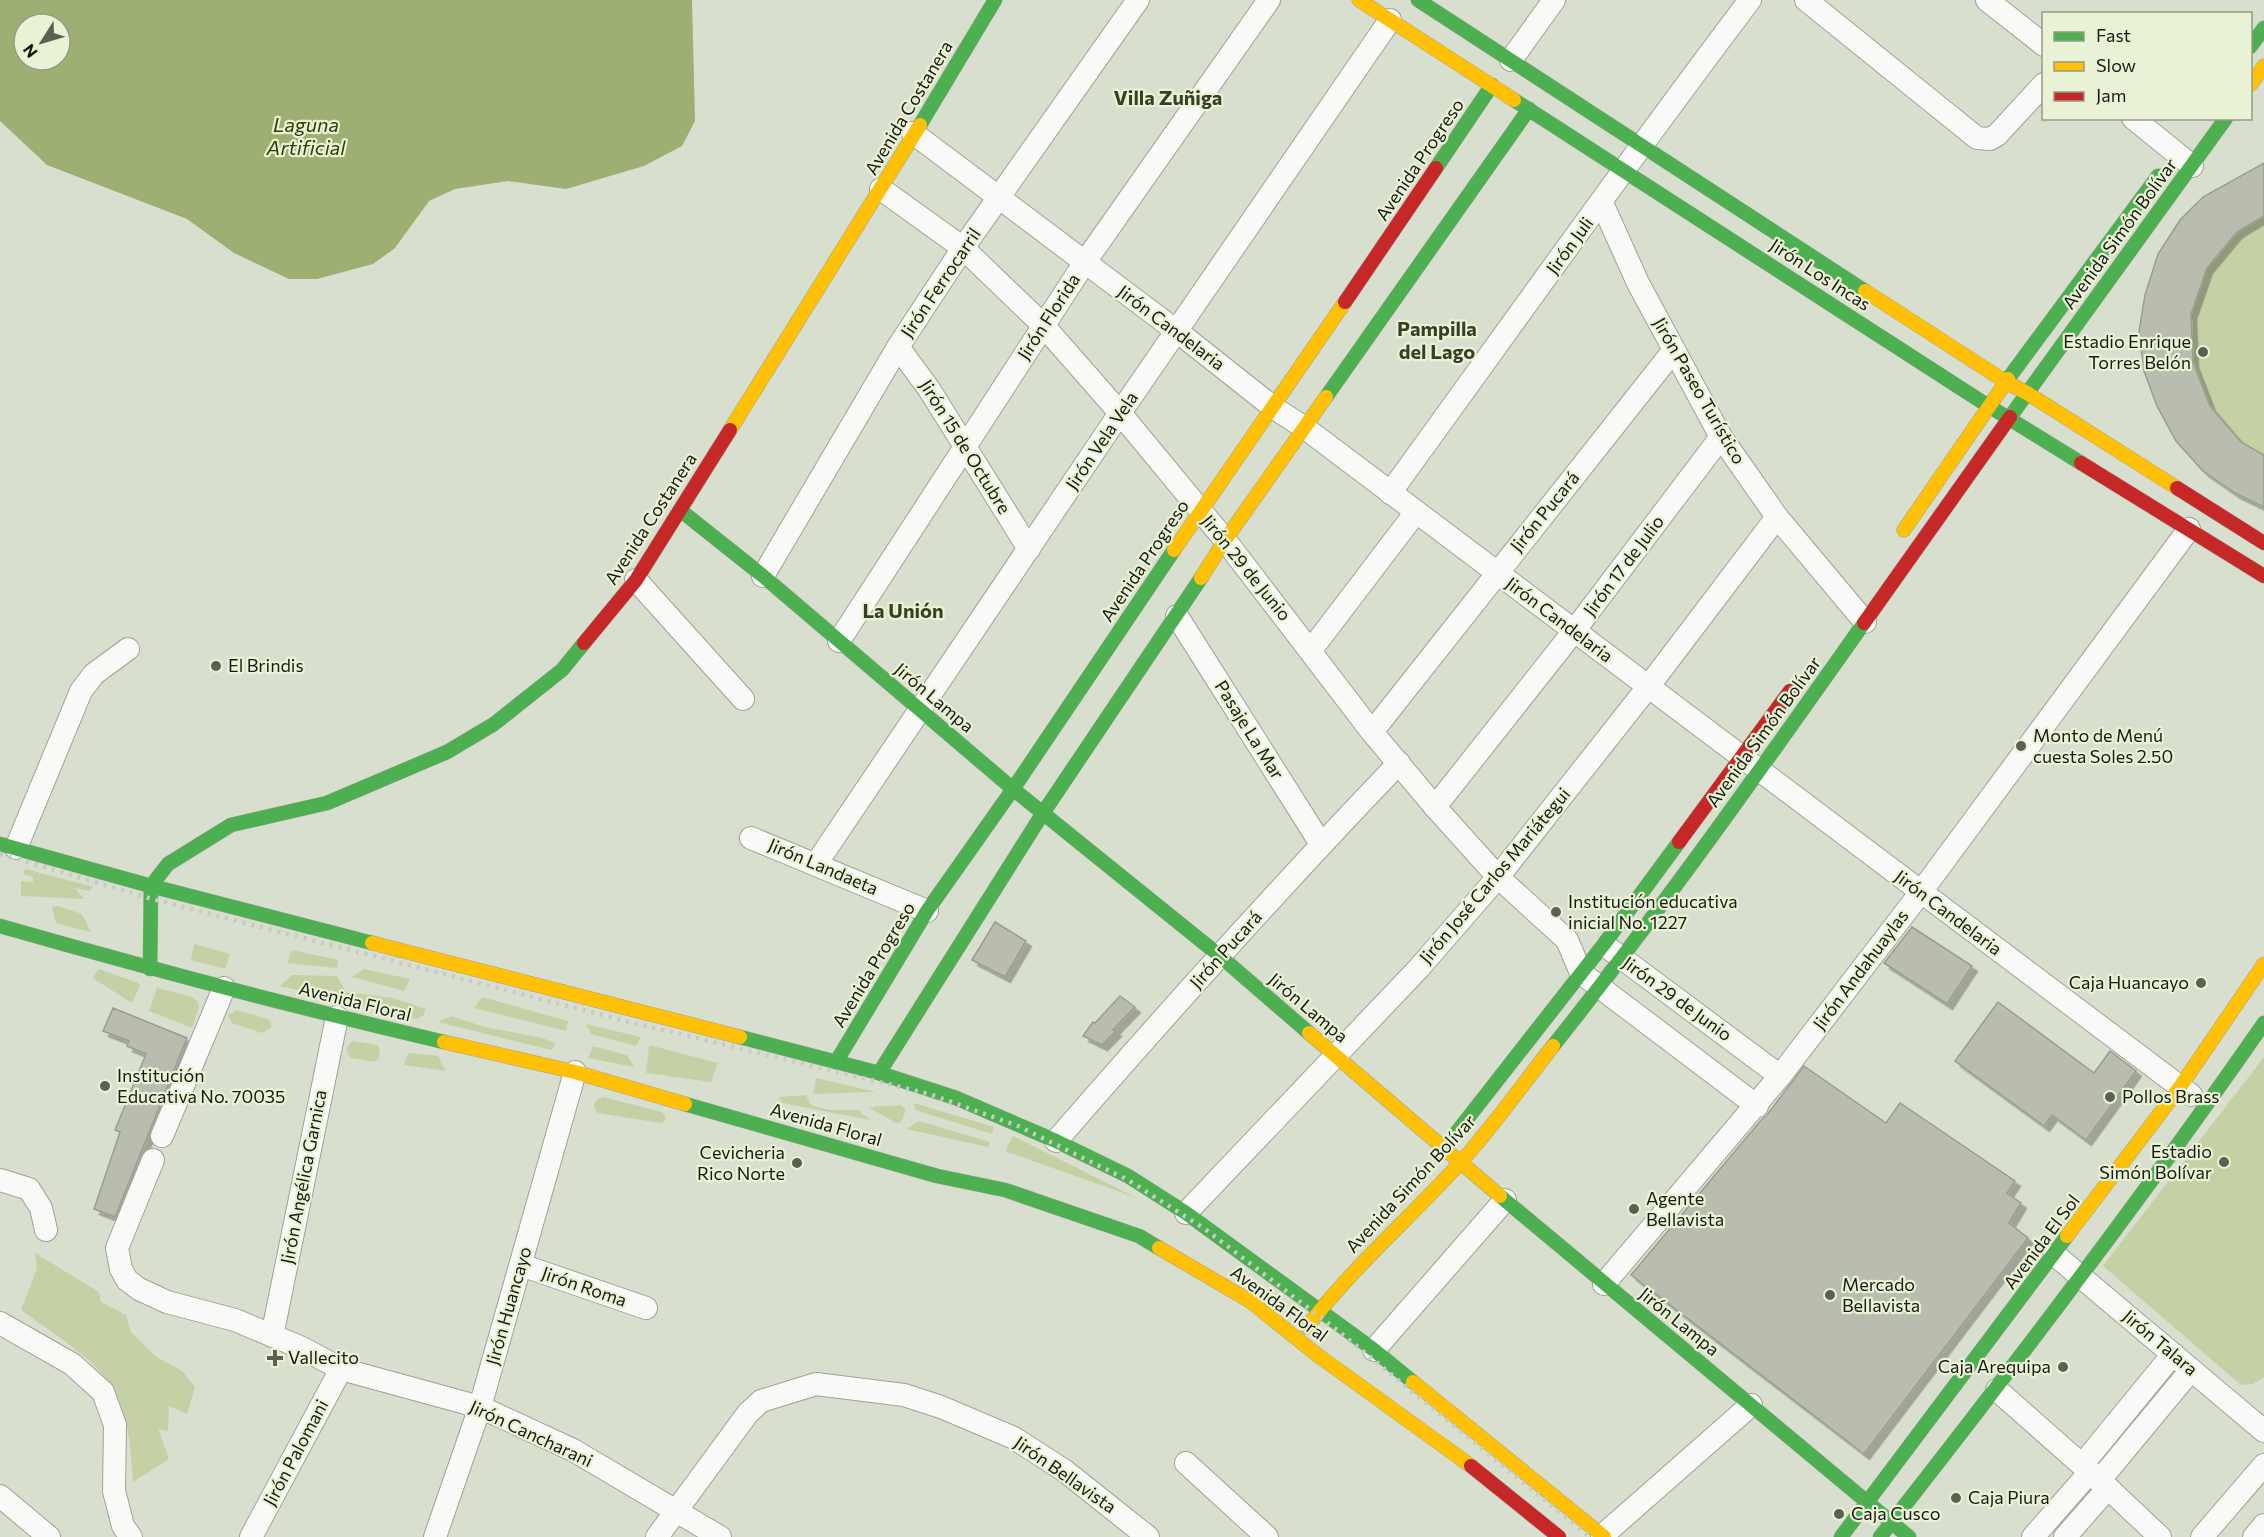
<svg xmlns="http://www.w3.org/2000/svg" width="2264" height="1537" font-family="Commissioner,sans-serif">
	<defs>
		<filter id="shadow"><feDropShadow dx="5.5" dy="5.5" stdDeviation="0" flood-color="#0004"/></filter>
	</defs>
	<rect width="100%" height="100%" fill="#d9dfce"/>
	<!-- green -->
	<g fill="#c4d1a5">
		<polygon points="2264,163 2264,507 2235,493 2203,471 2176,441 2157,406 2144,371 2139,332 2145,295 2158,254"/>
		<polygon points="25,869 94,887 89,891 75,888 84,899 21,896 21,881 33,882 33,877 23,874"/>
		<polygon points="58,906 82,914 91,932 56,923 52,907"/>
		<polygon points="194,944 230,954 225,969 191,960"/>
		<polygon points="292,950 338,960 337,968 287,963"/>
		<polygon points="99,969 138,983 140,986 132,1003 94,979 93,977"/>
		<polygon points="364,969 410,979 404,991 352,977"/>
		<polygon points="292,975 337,976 346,992 393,998 426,1009 423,1016 416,1019 280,986"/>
		<polygon points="157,988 192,997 197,1001 199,1007 192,1028 149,1011"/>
		<polygon points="482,997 568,1021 566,1031 474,1008"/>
		<polygon points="236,1010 268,1019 271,1023 271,1028 262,1033 232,1023 228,1015"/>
		<polygon points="451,1016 485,1027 543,1038 556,1044 551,1050 438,1022"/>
		<polygon points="586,1024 641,1037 636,1046 591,1034"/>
		<polygon points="352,1041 377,1045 380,1049 379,1058 375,1062 350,1058 346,1049"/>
		<polygon points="649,1045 718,1063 711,1082 646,1073"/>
		<polygon points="593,1046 627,1055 634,1067 588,1058"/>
		<polygon points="408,1053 438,1056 446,1071 404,1065"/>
		<polygon points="2264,1057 2264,1377 2253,1384 2241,1385 2103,1266"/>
		<polygon points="816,1078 876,1092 813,1094"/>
		<polygon points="806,1095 811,1105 829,1110 858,1110 870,1120 782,1103 779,1097"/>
		<polygon points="604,1097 662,1112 666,1118 665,1121 661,1123 598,1113 595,1109 594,1104 597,1099"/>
		<polygon points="914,1103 994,1127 992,1134 915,1110"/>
		<polygon points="901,1105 906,1110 901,1122 896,1123 868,1107"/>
		<polygon points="919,1121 990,1142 988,1147 906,1129"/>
		<polygon points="1013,1136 1137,1198 1005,1151"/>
		<path d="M35 1253 99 1292 101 1302 126 1315 131 1332 155 1356 182 1371 195 1387 187 1414 169 1406 168 1432 158 1428 169 1459 133 1482C131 1455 130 1426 119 1400 104 1363 53 1334 21 1310L37 1268Z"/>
	</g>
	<!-- water -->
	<path fill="#9eaf73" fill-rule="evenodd" d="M0 0H692L695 121 682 146 644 166 566 189 508 181 455 189 429 201 395 248 373 264 317 279H289L234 253 187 219 47 165 0 121ZM24 24H60V60H24Z"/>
	<!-- building -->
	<g fill="#b9bdb0" stroke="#999d90" stroke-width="1.5" filter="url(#shadow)">
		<polygon points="2264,163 2264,216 2237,232 2207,268 2191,314 2193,362 2210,406 2241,442 2264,455 2264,507 2235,493 2203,471 2176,441 2157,406 2144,371 2139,332 2145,295 2158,254 2180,220 2203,197"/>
		<polygon points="995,922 1026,941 1005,977 972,960"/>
		<polygon points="1912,927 1972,966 1947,1004 1884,963"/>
		<polygon points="1120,996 1135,1007 1113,1030 1116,1031 1102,1045 1083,1036 1093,1022 1095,1023"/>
		<polygon points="1998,1002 2094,1073 2110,1051 2136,1071 2086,1140 2052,1115 2044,1126 1955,1061"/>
		<polygon points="113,1008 187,1038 115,1217 94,1209 120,1132 115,1130 146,1054 127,1046 129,1041 103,1031"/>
		<polygon points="1804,1066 1886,1123 1900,1103 2015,1181 2007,1193 2021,1203 2009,1223 2028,1238 1864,1454 1631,1275 1762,1119 1767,1115"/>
	</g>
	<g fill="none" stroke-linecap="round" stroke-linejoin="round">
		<!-- street casing -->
		<g stroke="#9ea396" stroke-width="24">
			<g id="street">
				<polyline points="1806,0 1977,138 1990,139 1997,135 2044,84"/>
				<polyline points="1987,0 2044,45"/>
				<polyline points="1511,60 1554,0"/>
				<polyline points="2133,118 2192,166"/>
				<polyline points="913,133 1178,332 1274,408 1305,428 2191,1095"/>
				<polyline points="881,189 963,248 1043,325 1120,413 1225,540 1372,732 1435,807 1498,877 1567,940 1581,973 1757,1106"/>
				<polyline points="1602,203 1638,283 1721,437 1777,517 1865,622"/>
				<polyline points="898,347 929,389 1029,549"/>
				<path d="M1390 493C1510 328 1627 162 1750 0"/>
				<polyline points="763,576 898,347 963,248 1138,0"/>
				<polyline points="636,580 743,699"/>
				<polyline points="1177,616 1321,844"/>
				<polyline points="839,641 1085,262 1269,0"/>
				<polyline points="1311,650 1416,512"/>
				<polyline points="1372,732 1674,350"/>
				<polyline points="1435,807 1574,631 1721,437"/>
				<polyline points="751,838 927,911"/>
				<polyline points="16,848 81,691 94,674 128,649"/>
				<polyline points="816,864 1120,413 1390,20"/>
				<polyline points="1611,950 1780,1076"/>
				<polyline points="162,1136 224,988"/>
				<path d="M1056 1141C1168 1012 1281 886 1399 763"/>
				<polyline points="153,1160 117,1248 121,1269 127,1280 139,1289 167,1302 235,1320 302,1348 341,1369 480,1407 573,1450 720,1537"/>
				<polyline points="0,1180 29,1189 41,1208 46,1230"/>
				<polyline points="1186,1213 1419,968 1498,877 1648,687 1777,517"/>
				<polyline points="2055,1255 2264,1431"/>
				<polyline points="521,1265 646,1308"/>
				<polyline points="1604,1284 1780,1076 1921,892 2189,529"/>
				<polyline points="0,1323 72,1364 103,1392 115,1425 114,1491 123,1526 131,1537"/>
				<polyline points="272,1336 337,1017"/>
				<polyline points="1374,1350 1505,1200"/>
				<polyline points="1997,1390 2108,1488 2160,1537"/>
				<polyline points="1186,1463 1267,1537"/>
				<polyline points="2082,1465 2173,1354"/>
				<polyline points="2099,1481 2191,1370"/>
				<polyline points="0,1496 49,1537"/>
				<polyline points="1602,1536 1751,1405"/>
				<polyline points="251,1537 341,1369"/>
				<polyline points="435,1537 480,1407 575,1072"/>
				<polyline points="657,1537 748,1413 761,1401 816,1384 904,1395 941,1407 1014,1438 1065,1471 1148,1537"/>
				<polyline points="2033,1537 2090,1472"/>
				<polyline points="2065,1537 2108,1488"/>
				<polyline points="2202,1537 2264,1465"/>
				<polyline points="2254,1537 2264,1525"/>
			</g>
		</g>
		<!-- fast casing -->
		<g stroke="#9ea396" stroke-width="15">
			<g id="fast">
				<polyline points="1418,0 1865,291"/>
				<polyline points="2250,47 2264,28"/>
				<polyline points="1514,100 1979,400 2081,463"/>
				<polyline points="920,125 995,0"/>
				<polyline points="1436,168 1492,85"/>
				<polyline points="2008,379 2158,176"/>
				<polyline points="1326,397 1529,109"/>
				<polyline points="2010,417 2226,118"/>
				<polyline points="680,510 763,576 1013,789 1220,956 1309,1033"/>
				<polyline points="0,844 151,886 372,943"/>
				<path d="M0 926C147 968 295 1007 444 1042"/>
				<polyline points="150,969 151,886 168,864 231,825 327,803 447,752 494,724 562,670 584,643"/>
				<polyline points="740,1037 879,1073 956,1098 1056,1141 1128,1176 1186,1213 1374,1350 1413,1382"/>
				<path d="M1553 1046C1662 909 1763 766 1864 623"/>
				<polyline points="836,1062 927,911 1013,789 1174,550"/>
				<polyline points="879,1073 1043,813 1201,578"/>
				<polyline points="685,1104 937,1176 1005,1190 1139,1236 1159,1248"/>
				<polyline points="1453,1137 1604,944 1679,842"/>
				<polyline points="1500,1196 1909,1537"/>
				<polyline points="1841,1537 2067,1236"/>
				<path d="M1880 1537C2012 1369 2142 1199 2264 1023"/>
			</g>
		</g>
		<!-- slow casing -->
		<g stroke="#9ea396" stroke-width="15">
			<g id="slow">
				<polyline points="1359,0 1514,100"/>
				<polyline points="2250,85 2264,66"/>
				<polyline points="1865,291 2006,382 2027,393 2177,488"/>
				<polyline points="730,430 920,125"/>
				<polyline points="1904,530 2008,379"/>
				<polyline points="1174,550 1345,302"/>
				<polyline points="1201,578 1225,540 1326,397"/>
				<polyline points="372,943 740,1037"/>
				<polyline points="1309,1033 1500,1196"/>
				<polyline points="444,1042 575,1072 685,1104"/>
				<polyline points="2067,1236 2180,1087 2264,964"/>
				<polyline points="1159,1248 1250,1301 1316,1354 1471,1466"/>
				<path d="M1307 1327C1352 1268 1409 1219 1459 1164 1493 1127 1522 1085 1553 1046"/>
				<polyline points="1413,1382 1604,1537"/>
			</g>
		</g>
		<!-- jam casing -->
		<g stroke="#9ea396" stroke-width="15">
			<g id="jam">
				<polyline points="1345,302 1436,168"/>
				<polyline points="2081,463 2264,576"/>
				<polyline points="2177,488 2264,543"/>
				<polyline points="1864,623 2010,417"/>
				<polyline points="584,643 636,580 730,430"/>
				<polyline points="1679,842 1790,691"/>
				<polyline points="1471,1466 1559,1537"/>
			</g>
		</g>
		<!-- street -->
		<use href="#street" stroke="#f9faf8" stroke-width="22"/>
		<!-- fast -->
		<use href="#fast" stroke="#4caf50" stroke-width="14"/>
		<!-- slow -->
		<use href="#slow" stroke="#ffc107" stroke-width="14"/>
		<!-- jam -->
		<use href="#jam" stroke="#c62828" stroke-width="14"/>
		<!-- rail -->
		<polyline stroke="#c8cac5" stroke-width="4.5" stroke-dasharray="3 6" stroke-linecap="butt" points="0,854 152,899 630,1022 929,1094 1018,1126 1128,1180 1205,1229 1337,1330 1590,1537"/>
	</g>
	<!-- markers -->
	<g fill="#5c6053" stroke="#e9f2d5" stroke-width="2">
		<circle cx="2203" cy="352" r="6"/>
		<circle cx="216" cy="666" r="6"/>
		<circle cx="2021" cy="746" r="6"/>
		<circle cx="1556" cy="912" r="6"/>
		<circle cx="2201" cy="983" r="6"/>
		<circle cx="105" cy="1086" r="6"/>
		<circle cx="2110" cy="1097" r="6"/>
		<circle cx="2224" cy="1162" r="6"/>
		<circle cx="797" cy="1163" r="6"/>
		<circle cx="1634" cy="1209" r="6"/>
		<circle cx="1830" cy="1295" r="6"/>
		<path d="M272 1349h6v6h6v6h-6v6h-6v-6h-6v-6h6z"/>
		<circle cx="2063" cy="1367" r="6"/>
		<circle cx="1956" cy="1498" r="6"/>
		<circle cx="1839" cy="1514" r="6"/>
	</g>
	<g text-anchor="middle" stroke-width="4.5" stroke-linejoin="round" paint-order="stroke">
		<!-- street labels -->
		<g font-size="18" fill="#181b11" stroke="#e9f2d5">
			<text transform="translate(909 108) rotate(-59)" y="6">Avenida Costanera</text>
			<text transform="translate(1420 160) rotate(-56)" y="6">Avenida Progreso</text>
			<text transform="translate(2120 234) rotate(-54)" y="6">Avenida Simón Bolívar</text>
			<text transform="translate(1570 246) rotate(-54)" y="6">Jirón Juli</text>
			<text transform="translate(1820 275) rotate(33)" y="6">Jirón Los Incas</text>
			<text transform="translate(941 283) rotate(-56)" y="6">Jirón Ferrocarril</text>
			<text transform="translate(1049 317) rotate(-57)" y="6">Jirón Florida</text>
			<text transform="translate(1171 328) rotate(37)" y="6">Jirón Candelaria</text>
			<text transform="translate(1699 391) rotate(60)" y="6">Jirón Paseo Turístico</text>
			<text transform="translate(1102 441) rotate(-56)" y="6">Jirón Vela Vela</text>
			<text transform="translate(965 447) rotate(58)" y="6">Jirón 15 de Octubre</text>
			<text transform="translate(1545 512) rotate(-51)" y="6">Jirón Pucará</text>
			<text transform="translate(651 519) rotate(-57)" y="6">Avenida Costanera</text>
			<text transform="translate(1145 561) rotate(-56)" y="6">Avenida Progreso</text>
			<text transform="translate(1624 566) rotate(-53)" y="6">Jirón 17 de Julio</text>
			<text transform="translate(1246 568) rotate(51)" y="6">Jirón 29 de Junio</text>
			<text transform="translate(1559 620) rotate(37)" y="6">Jirón Candelaria</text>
			<text transform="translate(934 698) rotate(40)" y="6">Jirón Lampa</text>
			<text transform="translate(1249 730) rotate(58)" y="6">Pasaje La Mar</text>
			<text transform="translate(1764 732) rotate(-54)" y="6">Avenida Simón Bolívar</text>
			<text transform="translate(823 867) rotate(23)" y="6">Jirón Landaeta</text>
			<text transform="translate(1495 876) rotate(-50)" y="6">Jirón José Carlos Mariátegui</text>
			<text transform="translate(1948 913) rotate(37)" y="6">Jirón Candelaria</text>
			<text transform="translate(1226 950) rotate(-48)" y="6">Jirón Pucará</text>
			<text transform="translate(874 965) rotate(-59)" y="6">Avenida Progreso</text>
			<text transform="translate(1861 970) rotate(-53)" y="6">Jirón Andahuaylas</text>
			<text transform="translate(1677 999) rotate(36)" y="6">Jirón 29 de Junio</text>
			<text transform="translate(355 1002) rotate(14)" y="6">Avenida Floral</text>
			<text transform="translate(1308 1008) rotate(40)" y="6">Jirón Lampa</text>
			<text transform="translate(826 1125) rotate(16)" y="6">Avenida Floral</text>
			<text transform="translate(304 1177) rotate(-79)" y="6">Jirón Angélica Garnica</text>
			<text transform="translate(1411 1184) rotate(-47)" y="6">Avenida Simón Bolívar</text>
			<text transform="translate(2042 1242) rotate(-53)" y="6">Avenida El Sol</text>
			<text transform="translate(584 1287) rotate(19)" y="6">Jirón Roma</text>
			<text transform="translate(1279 1304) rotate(36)" y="6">Avenida Floral</text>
			<text transform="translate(509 1306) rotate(-74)" y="6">Jirón Huancayo</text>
			<text transform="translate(1679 1322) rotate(39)" y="6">Jirón Lampa</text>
			<text transform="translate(2160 1343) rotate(40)" y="6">Jirón Talara</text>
			<text transform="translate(531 1434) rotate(25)" y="6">Jirón Cancharani</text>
			<text transform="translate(296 1453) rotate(-62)" y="6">Jirón Palomani</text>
			<text transform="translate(1065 1475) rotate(35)" y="6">Jirón Bellavista</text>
		</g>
		<!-- poi labels -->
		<g font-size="18" fill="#181b11" stroke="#e9f2d5" text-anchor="start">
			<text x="2191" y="348" text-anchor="end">Estadio Enrique<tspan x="2191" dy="21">Torres Belón</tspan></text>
			<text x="228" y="672">El Brindis</text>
			<text x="2033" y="742">Monto de Menú<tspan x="2033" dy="21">cuesta Soles 2.50</tspan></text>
			<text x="1568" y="908">Institución educativa<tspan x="1568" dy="21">inicial No. 1227</tspan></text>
			<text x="2189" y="989" text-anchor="end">Caja Huancayo</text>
			<text x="117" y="1082">Institución<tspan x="117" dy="21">Educativa No. 70035</tspan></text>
			<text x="2122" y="1103">Pollos Brass</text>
			<text x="2212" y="1158" text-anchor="end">Estadio<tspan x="2212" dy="21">Simón Bolívar</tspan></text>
			<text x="785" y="1159" text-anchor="end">Cevicheria<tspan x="785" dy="21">Rico Norte</tspan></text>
			<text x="1646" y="1205">Agente<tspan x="1646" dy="21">Bellavista</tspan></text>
			<text x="1842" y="1291">Mercado<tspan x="1842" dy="21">Bellavista</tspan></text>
			<text x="288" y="1364">Vallecito</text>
			<text x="2051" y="1373" text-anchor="end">Caja Arequipa</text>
			<text x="1968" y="1504">Caja Piura</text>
			<text x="1851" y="1520">Caja Cusco</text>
		</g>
		<!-- neighbourhood labels -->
		<g font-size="20" font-weight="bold" fill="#383f27" stroke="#e9f2d5">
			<text x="1168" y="105">Villa Zuñiga</text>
			<text x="1437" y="336">Pampilla<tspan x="1437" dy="23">del Lago</tspan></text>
			<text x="903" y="618">La Unión</text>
		</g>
		<!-- water labels -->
		<g font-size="20" font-style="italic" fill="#303d00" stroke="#e9f2d5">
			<text x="306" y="132">Laguna<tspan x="306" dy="23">Artificial</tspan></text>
		</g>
	</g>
	<!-- legend -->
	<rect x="2042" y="12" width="210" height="108" fill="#e9f2d5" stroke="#959c87" stroke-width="1.5"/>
	<rect x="2054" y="32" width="30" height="9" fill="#4caf50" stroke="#959c87" stroke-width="1.5"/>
	<text x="2096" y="42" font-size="18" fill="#181b11">Fast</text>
	<rect x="2054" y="62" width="30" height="9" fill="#ffc107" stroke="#959c87" stroke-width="1.5"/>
	<text x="2096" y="72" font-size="18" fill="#181b11">Slow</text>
	<rect x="2054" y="92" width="30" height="9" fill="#c62828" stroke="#959c87" stroke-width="1.5"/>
	<text x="2096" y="102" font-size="18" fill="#181b11">Jam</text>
	<!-- north arrow -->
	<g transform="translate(42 42) rotate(233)"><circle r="28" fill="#e9f2d5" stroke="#959c87" stroke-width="1.5"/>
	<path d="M0-4.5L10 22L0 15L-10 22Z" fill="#5c6053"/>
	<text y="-9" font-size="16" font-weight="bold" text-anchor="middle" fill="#181b11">N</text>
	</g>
</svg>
